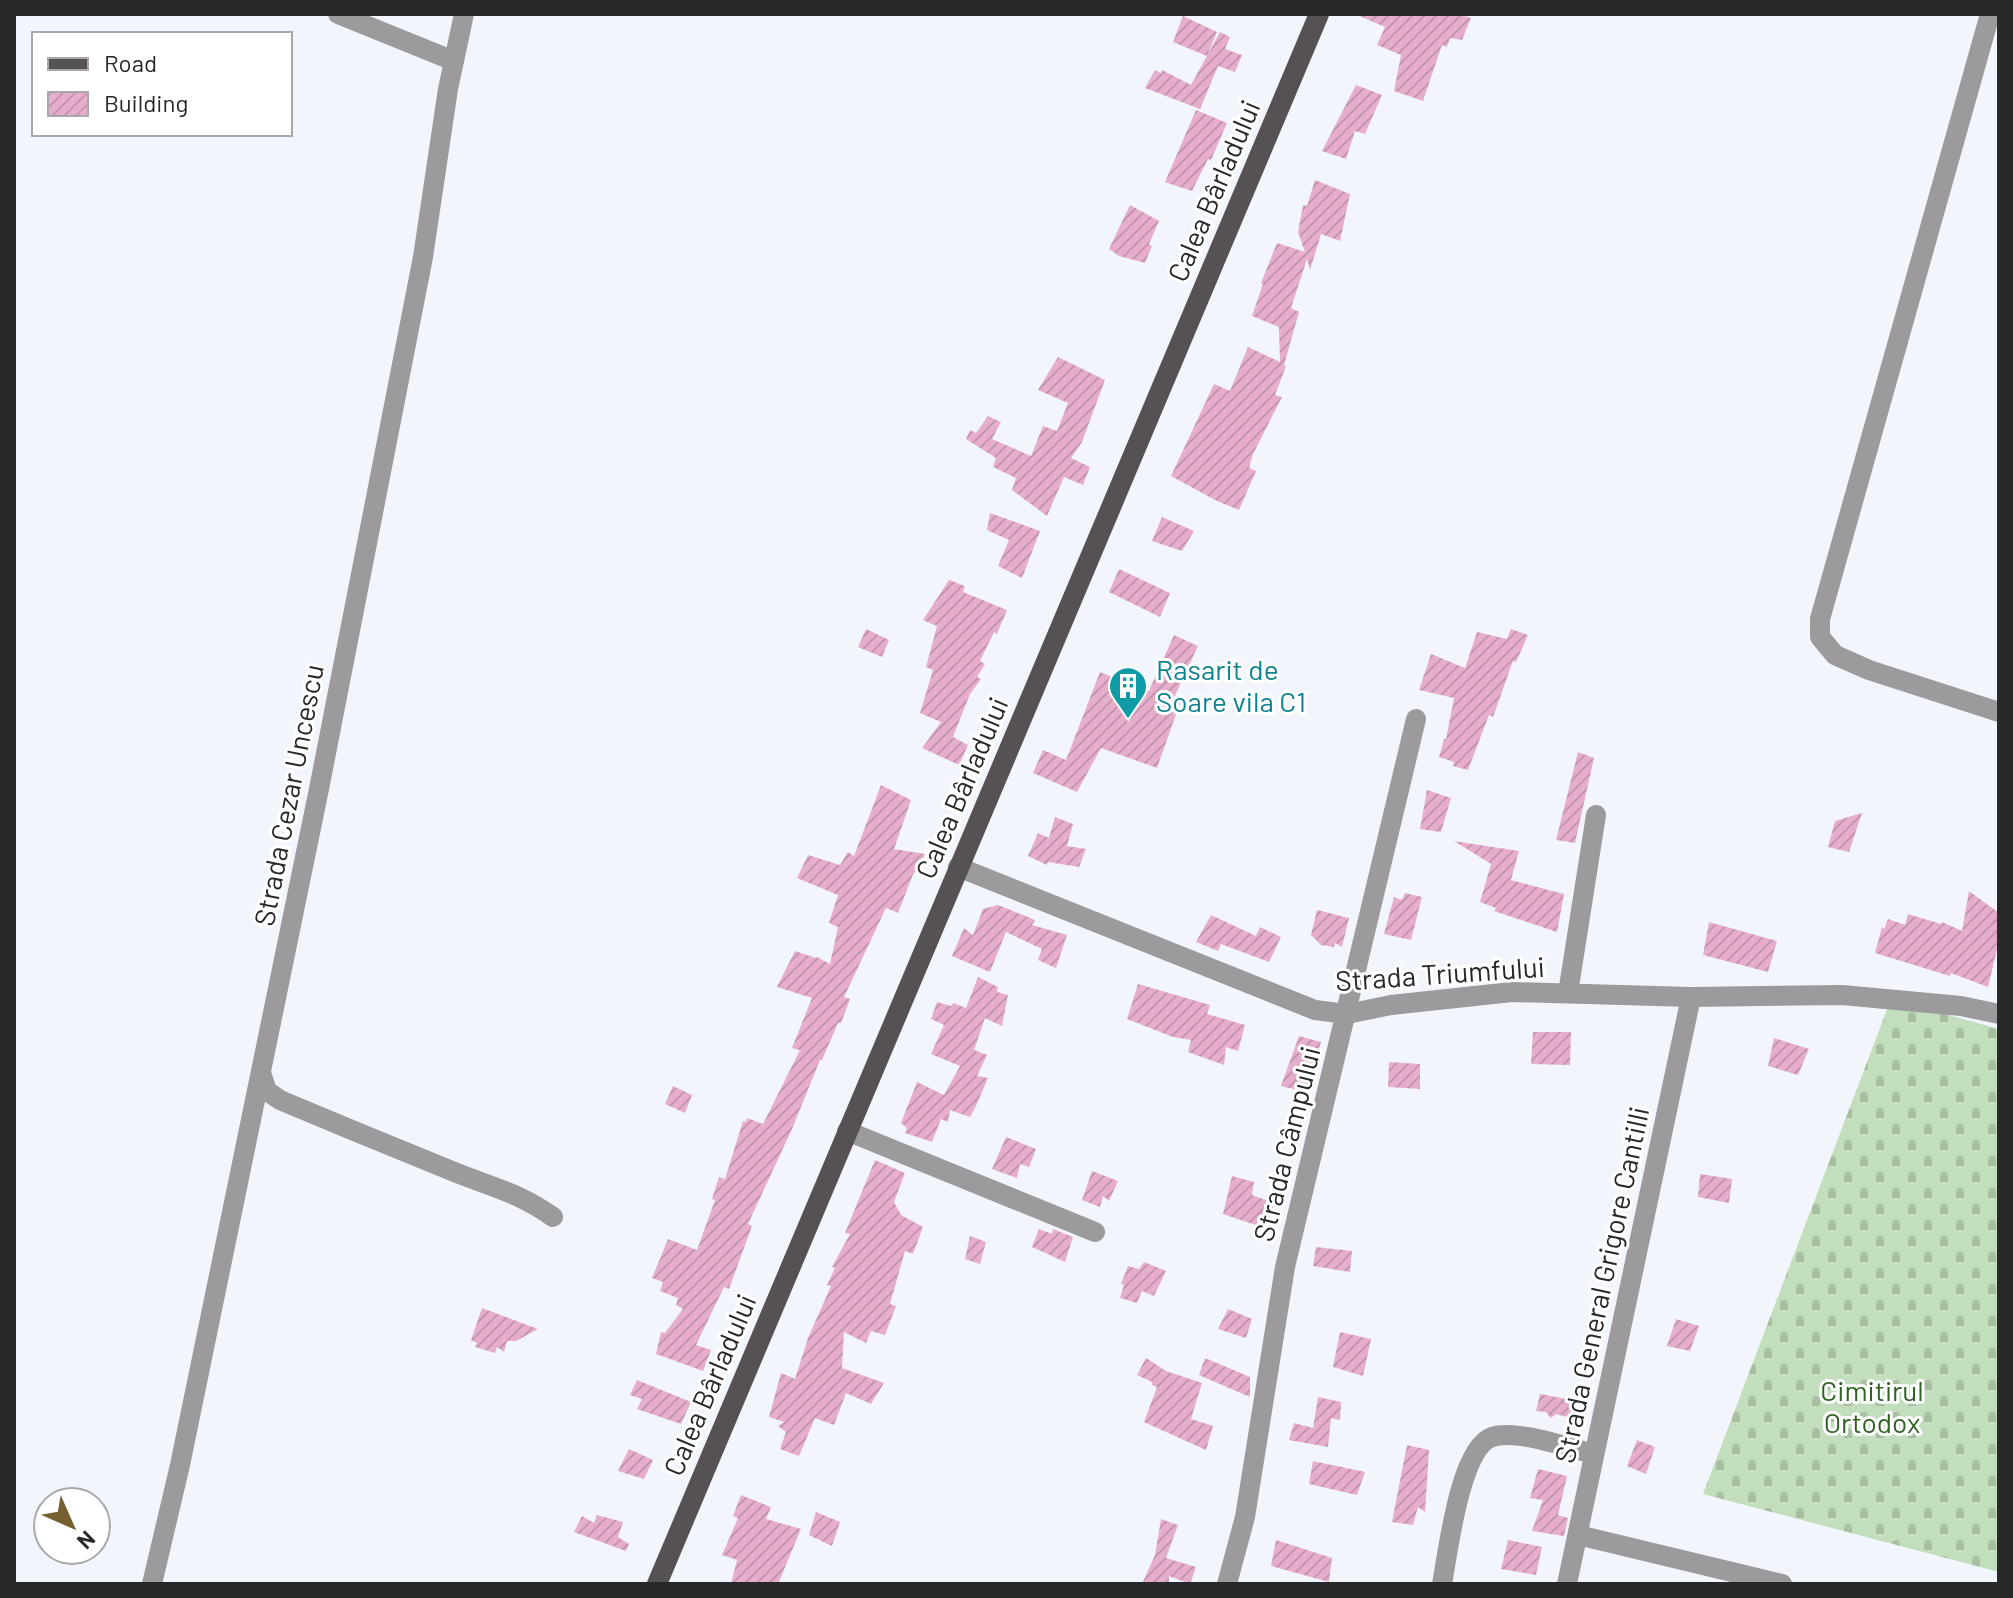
<svg xmlns="http://www.w3.org/2000/svg" width="2013" height="1598" font-family="Barlow,sans-serif">
	<defs>
		<pattern id="cemetery-stones" width="16" height="16" patternUnits="userSpaceOnUse" patternTransform="scale(2)"><rect width="16" height="16" fill="#c2debc"/><path d="M2 7V4a2 2 0 0 1 4 0v3zM10 15v-3a2 2 0 0 1 4 0v3z" fill="#a7bea2"/></pattern>
		<pattern id="building-hatch" width="6" height="6" patternUnits="userSpaceOnUse" patternTransform="scale(2)"><rect width="6" height="6" fill="#e6aecc"/><path d="M-1 1l2-2M0 6l6-6M5 7l2-2" fill="none" stroke="#c596af"/></pattern>
	</defs>
	<rect width="100%" height="100%" fill="#f3f5fd"/>
	<!-- cemetery -->
	<polygon fill="url(#cemetery-stones)" points="1891,999 1999,1029 1999,1572 1703,1494"/>
	<!-- building -->
	<g fill="url(#building-hatch)">
		<polygon points="1355,14 1458,14 1471,18 1462,40 1450,38 1447,47 1442,45 1423,101 1394,91 1401,55 1377,45 1385,27"/>
		<polygon points="1183,16 1217,32 1207,56 1173,42"/>
		<polygon points="1220,32 1230,37 1225,49 1242,55 1235,72 1218,66 1200,109 1145,88 1155,70 1161,73 1162,70 1191,85"/>
		<polygon points="1356,85 1382,95 1365,134 1355,131 1346,159 1322,151"/>
		<polygon points="1196,110 1227,123 1211,160 1208,159 1192,191 1165,182"/>
		<polygon points="1315,180 1350,194 1340,241 1321,234 1310,270 1307,259 1291,308 1299,312 1284,365 1286,366 1275,395 1282,397 1253,454 1249,468 1256,471 1239,510 1217,501 1171,476 1214,384 1230,391 1248,347 1280,362 1279,327 1252,316 1263,284 1261,283 1277,243 1305,252 1298,232 1303,205 1307,206"/>
		<polygon points="1130,205 1159,221 1149,244 1152,246 1145,263 1119,256 1109,249"/>
		<polygon points="1058,357 1105,380 1082,442 1071,458 1090,467 1083,485 1064,477 1047,516 1012,490 1016,478 993,467 996,458 966,439 970,430 976,433 988,416 1001,422 992,439 1031,456 1043,426 1057,431 1068,403 1038,390"/>
		<polygon points="990,513 1040,531 1022,578 998,566 1009,540 987,530"/>
		<polygon points="1162,517 1194,531 1182,551 1152,541"/>
		<polygon points="1119,569 1170,593 1160,617 1109,592"/>
		<polygon points="949,580 965,586 963,592 1007,610 997,634 994,632 980,661 985,664 977,677 981,679 970,694 953,737 968,745 959,765 922,748 941,722 920,713 933,670 926,667 937,626 923,620"/>
		<polygon points="866,629 889,640 882,657 858,647"/>
		<polygon points="1511,629 1528,635 1516,662 1513,661 1493,717 1489,715 1468,770 1453,766 1454,762 1439,757 1444,739 1446,739 1454,698 1419,690 1431,654 1465,668 1477,632 1507,639"/>
		<polygon points="1174,635 1198,646 1173,700 1180,703 1157,768 1101,748 1077,792 1033,773 1043,750 1066,760 1100,672 1149,691"/>
		<polygon points="1578,752 1594,758 1575,843 1556,840"/>
		<polygon points="881,785 911,800 894,849 925,854 917,873 914,872 898,913 886,908 844,997 850,999 841,1023 838,1023 822,1060 820,1060 792,1129 748,1224 752,1226 729,1289 724,1287 696,1345 711,1350 703,1371 656,1354 661,1332 665,1333 683,1309 676,1305 678,1298 660,1291 663,1282 652,1278 668,1239 697,1250 715,1200 712,1199 719,1177 725,1179 743,1121 746,1122 747,1118 763,1124 800,1050 792,1048 812,998 777,987 795,951 816,958 817,957 830,964 838,927 829,923 838,895 797,878 808,855 840,865 848,852 854,856"/>
		<polygon points="1427,790 1451,798 1441,832 1420,829"/>
		<polygon points="1862,813 1849,852 1828,847 1835,821"/>
		<polygon points="1055,817 1073,824 1067,846 1086,849 1079,867 1048,862 1047,865 1028,856 1038,833 1049,838"/>
		<polygon points="1454,841 1519,851 1511,880 1564,894 1557,932 1494,911 1496,908 1480,902 1491,864"/>
		<polygon points="1969,891 1999,913 1999,941 1988,987 1951,973 1950,976 1875,953 1882,927 1884,929 1888,919 1905,925 1908,914 1941,924 1942,922 1962,931"/>
		<polygon points="1405,893 1422,897 1411,940 1384,934 1394,897 1402,900"/>
		<polygon points="998,905 1035,920 1032,925 1067,935 1056,968 1038,960 1042,949 1006,932 990,972 952,956 964,928 973,935 983,909"/>
		<polygon points="1317,910 1349,918 1342,947 1335,943 1334,947 1321,945 1311,935"/>
		<polygon points="1211,915 1256,936 1260,927 1281,937 1269,962 1221,944 1218,951 1196,942"/>
		<polygon points="1709,922 1777,941 1768,972 1703,955"/>
		<polygon points="978,977 998,987 997,992 1008,995 1002,1026 985,1018 974,1050 987,1055 977,1076 988,1078 976,1106 970,1117 950,1110 948,1122 941,1119 932,1142 905,1133 907,1128 901,1123 917,1082 944,1095 960,1066 931,1054 944,1025 931,1019 937,1002 951,1006 954,1003 966,1008"/>
		<polygon points="1138,984 1210,1005 1207,1014 1245,1025 1238,1051 1226,1047 1224,1065 1188,1052 1191,1040 1173,1037 1127,1019"/>
		<polygon points="1533,1032 1571,1032 1570,1065 1531,1064"/>
		<polygon points="1299,1036 1321,1042 1307,1092 1281,1086"/>
		<polygon points="1774,1038 1809,1049 1798,1075 1768,1066"/>
		<polygon points="1389,1062 1420,1064 1420,1089 1388,1087"/>
		<polygon points="673,1086 692,1095 685,1113 665,1104"/>
		<polygon points="1006,1137 1036,1149 1029,1167 1020,1164 1017,1178 992,1169"/>
		<polygon points="875,1160 905,1173 894,1202 901,1215 923,1227 913,1254 905,1251 890,1304 896,1306 885,1335 871,1331 866,1343 844,1332 842,1368 884,1383 871,1404 846,1393 834,1425 815,1418 799,1456 780,1449 786,1432 778,1426 784,1422 769,1417 781,1373 795,1379 808,1338 831,1286 827,1285 835,1268 832,1267 850,1234 845,1233"/>
		<polygon points="1092,1171 1118,1181 1109,1201 1103,1196 1100,1207 1082,1200"/>
		<polygon points="1700,1174 1732,1179 1729,1203 1698,1197"/>
		<polygon points="1232,1176 1254,1182 1252,1195 1274,1203 1267,1229 1223,1214"/>
		<polygon points="1039,1229 1052,1234 1053,1229 1073,1237 1065,1262 1032,1247"/>
		<polygon points="970,1236 986,1242 980,1264 965,1259"/>
		<polygon points="1316,1247 1352,1251 1350,1272 1313,1266"/>
		<polygon points="1144,1262 1166,1271 1154,1296 1142,1291 1137,1303 1120,1298 1124,1285 1121,1284 1128,1266 1139,1269"/>
		<polygon points="482,1308 538,1329 516,1341 507,1341 504,1352 497,1347 495,1353 475,1347 477,1343 471,1340"/>
		<polygon points="1228,1309 1252,1319 1246,1338 1218,1329"/>
		<polygon points="1676,1319 1699,1326 1690,1351 1667,1346"/>
		<polygon points="1340,1332 1371,1339 1363,1376 1333,1367"/>
		<polygon points="1146,1358 1166,1371 1202,1383 1191,1419 1213,1426 1206,1450 1144,1422 1157,1387 1152,1385 1152,1382 1137,1375"/>
		<polygon points="1205,1358 1250,1377 1250,1397 1199,1375"/>
		<polygon points="637,1380 691,1402 681,1424 637,1409 642,1399 630,1395"/>
		<polygon points="1540,1394 1572,1400 1582,1421 1556,1414 1551,1418 1546,1412 1536,1411"/>
		<polygon points="1318,1397 1341,1402 1340,1420 1331,1418 1328,1447 1289,1440 1294,1423 1313,1428"/>
		<polygon points="1637,1440 1655,1447 1646,1474 1627,1466"/>
		<polygon points="1407,1445 1429,1450 1425,1512 1418,1507 1413,1525 1392,1522"/>
		<polygon points="629,1449 653,1460 644,1479 618,1471"/>
		<polygon points="1313,1461 1365,1472 1357,1495 1309,1484"/>
		<polygon points="1538,1469 1567,1476 1558,1515 1568,1518 1564,1536 1532,1531 1543,1500 1530,1498"/>
		<polygon points="741,1495 771,1507 766,1519 801,1529 778,1584 731,1584 737,1560 722,1555 738,1518 733,1516"/>
		<polygon points="816,1512 840,1522 832,1546 809,1535"/>
		<polygon points="597,1515 623,1522 618,1537 629,1544 626,1551 574,1532 582,1516 594,1523"/>
		<polygon points="1161,1519 1178,1525 1166,1558 1196,1567 1190,1584 1169,1576 1169,1584 1142,1584 1155,1555"/>
		<polygon points="1276,1540 1332,1558 1329,1582 1271,1566"/>
		<polygon points="1508,1540 1542,1547 1536,1575 1501,1569"/>
	</g>
	<g fill="none" stroke-linecap="round" stroke-linejoin="round">
		<!-- street -->
		<g stroke="#9d9a9d" stroke-width="20">
			<polyline points="338,14 454,61"/>
			<polyline points="1990,14 1820,619 1820,637 1835,655 1869,670 1999,712"/>
			<polyline points="958,867 1315,1010 1347,1014 1391,1005 1512,992 1691,997 1842,995 1961,1006 1999,1014"/>
			<polyline points="1568,993 1596,815"/>
			<path d="M261 1073 267 1091 280 1100C337 1124 395 1148 452 1171 491 1187 518 1192 553 1217"/>
			<polyline points="847,1131 1095,1232"/>
			<polyline points="1578,1535 1782,1584"/>
			<polyline points="152,1584 180,1465 319,789 423,257 448,89 464,14"/>
			<polyline points="1227,1584 1245,1517 1285,1267 1416,719"/>
			<path d="M1442 1584C1448 1552 1460 1448 1492 1437 1518 1429 1568 1448 1594 1454"/>
			<polyline points="1567,1584 1691,997"/>
		</g>
		<!-- primary -->
		<polyline stroke="#555155" stroke-width="20" points="657,1584 1319,14"/>
	</g>
	<!-- icons -->
	<defs>
		<g id="building-pin" transform="scale(2)"><path d="M0 17L-7.5 6A9.5 9.5 0 1 1 7.5 6Z" fill="#0f9aa8" stroke="#fff"/><path d="M-4-6H4V6H1V3H-1V6H-4ZM-2.5-4.3h1.7v1.8h-1.7ZM.8-4.3h1.7v1.8H.8ZM-2.5-1h1.7V.8h-1.7ZM.8-1h1.7V.8H.8Z" fill="#fff"/></g>
	</defs>
	<g fill-rule="evenodd">
		<use href="#building-pin" x="1128" y="686"/>
	</g>
	<g text-anchor="middle" stroke-width="6" stroke-linejoin="round" paint-order="stroke">
		<!-- street labels -->
		<g font-size="28" fill="#27282a" stroke="#fff">
			<text transform="translate(1214 191) rotate(-67)" y="10">Calea Bârladului</text>
			<text transform="translate(962 788) rotate(-67)" y="10">Calea Bârladului</text>
			<text transform="translate(289 795) rotate(-79)" y="10">Strada Cezar Uncescu</text>
			<text transform="translate(1440 974) rotate(-4)" y="10">Strada Triumfului</text>
			<text transform="translate(1287 1144) rotate(-76)" y="10">Strada Câmpului</text>
			<text transform="translate(1602 1285) rotate(-78)" y="10">Strada General Grigore Cantilli</text>
			<text transform="translate(710 1385) rotate(-67)" y="10">Calea Bârladului</text>
		</g>
		<!-- culture labels -->
		<g font-size="28" fill="#0d838f" stroke="#fff" text-anchor="start">
			<text x="1156" y="680">Rasarit de<tspan x="1156" dy="32">Soare vila C1</tspan></text>
		</g>
		<!-- park labels -->
		<g font-size="28" fill="#2f6124" stroke="#fff">
			<text x="1872" y="1401">Cimitirul<tspan x="1872" dy="32">Ortodox</tspan></text>
		</g>
	</g>
	<!-- border -->
	<rect width="2013" height="1598" fill="none" stroke="#27282a" stroke-width="32"/>
	<!-- legend -->
	<rect x="32" y="32" width="260" height="104" fill="#ffffff" stroke="#a9a9aa" stroke-width="2"/>
	<rect x="48" y="58" width="40" height="12" fill="#555155" stroke="#a9a9aa" stroke-width="2"/>
	<text x="104" y="72" font-size="24" fill="#27282a">Road</text>
	<rect x="48" y="92" width="40" height="24" fill="url(#building-hatch)" stroke="#a9a9aa" stroke-width="2"/>
	<text x="104" y="112" font-size="24" fill="#27282a">Building</text>
	<!-- north arrow -->
	<g transform="translate(72 1526) rotate(135)"><circle r="38" fill="#ffffff" stroke="#a9a9aa" stroke-width="2"/>
	<path d="M0-6L14 30L0 20L-14 30Z" fill="#766030"/>
	<text y="-12" font-size="22" font-weight="bold" text-anchor="middle" fill="#27282a">N</text>
	</g>
</svg>
